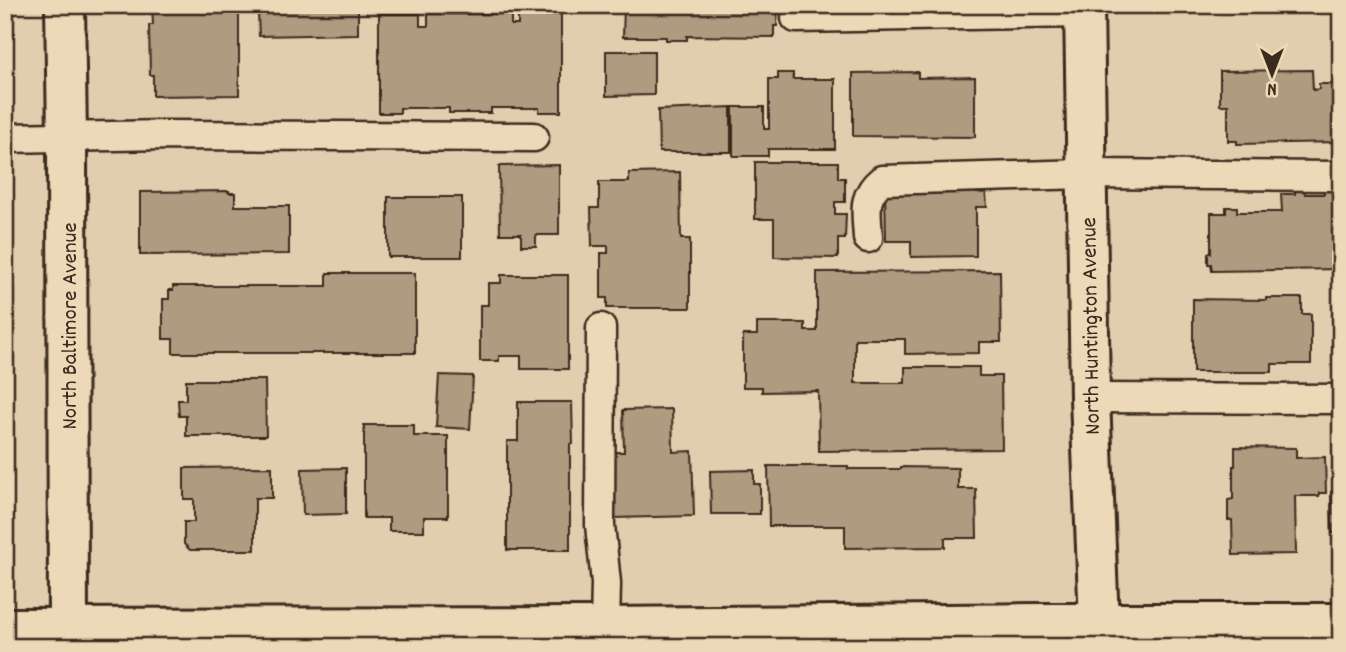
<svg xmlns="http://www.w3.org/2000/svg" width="1346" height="652" font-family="Dekko,sans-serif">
	<rect width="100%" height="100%" fill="#e2ceae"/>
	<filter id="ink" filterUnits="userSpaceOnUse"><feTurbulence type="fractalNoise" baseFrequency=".0143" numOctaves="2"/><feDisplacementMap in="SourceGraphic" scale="14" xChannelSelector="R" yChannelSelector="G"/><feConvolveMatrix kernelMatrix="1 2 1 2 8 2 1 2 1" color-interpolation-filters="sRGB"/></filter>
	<g filter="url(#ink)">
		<!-- building -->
		<g fill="#ae9b80" stroke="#3b2a1e" stroke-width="2">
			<polygon points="152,5 239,5 239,95 153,96 153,75 150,75 149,25 153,25"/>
			<polygon points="263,5 358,5 358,34 259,36 258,13 263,13"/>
			<polygon points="624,5 778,5 777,26 774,26 774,37 687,36 687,40 666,40 666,37 623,37"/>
			<polygon points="1229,5 1320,5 1320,10 1229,11"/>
			<polygon points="379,14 420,14 420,26 428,26 428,14 511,14 511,25 518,25 518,14 561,14 561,112 539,112 539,108 491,108 491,113 449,113 449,108 400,108 400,113 379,113"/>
			<polygon points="606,51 654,51 654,95 606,96"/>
			<polygon points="1312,70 1313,90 1319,89 1319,84 1331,84 1331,89 1341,89 1341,142 1237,144 1237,141 1228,141 1228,105 1220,105 1220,71"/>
			<polygon points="918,72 918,78 975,77 975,137 853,136 853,73"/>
			<polygon points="778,73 793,73 793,79 835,79 835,149 768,149 768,156 733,156 733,107 764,107 764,129 769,129 769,79 778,79"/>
			<polygon points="731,107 731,152 659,152 658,110"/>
			<polygon points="755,162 838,162 838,178 845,178 845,202 835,202 835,214 846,214 845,239 838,239 838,258 774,257 774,219 755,219"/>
			<polygon points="559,165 559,235 536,235 536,246 521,246 521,234 500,234 499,166"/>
			<polygon points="680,172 681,239 690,239 690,308 607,308 607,298 601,298 601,253 608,253 608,246 592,246 591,208 599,208 599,182 629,182 629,173"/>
			<polygon points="1295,188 1304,188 1305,194 1324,194 1324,190 1332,190 1332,194 1340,194 1341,269 1212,271 1211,264 1208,264 1208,253 1211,253 1211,213 1226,213 1226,207 1237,207 1237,212 1282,212 1281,194 1295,194"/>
			<polygon points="885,189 976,189 976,193 986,193 987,207 976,207 976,256 911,257 911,241 886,241"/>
			<polygon points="229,191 229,193 235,193 235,206 289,206 289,254 140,255 140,192"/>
			<rect x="388" y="197" width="74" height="60"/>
			<polygon points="1000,271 1001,342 979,342 979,353 905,354 905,339 855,339 855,383 905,383 905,367 979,367 979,376 1001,376 1002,449 819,451 818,391 762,392 762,387 743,387 743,335 757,335 757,323 805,323 805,331 817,331 817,272"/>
			<polygon points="327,273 415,273 415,353 173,353 173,339 163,339 163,299 169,299 169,290 173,290 173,286 327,286"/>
			<polygon points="501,275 568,275 568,369 521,369 521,356 499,356 499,361 480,361 480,305 488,305 488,283 501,283"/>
			<polygon points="1266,298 1302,298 1302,314 1311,314 1311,364 1272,364 1272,372 1193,372 1193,299 1266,300"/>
			<polygon points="439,375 473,376 470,429 436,427"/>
			<polygon points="186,380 265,380 266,436 186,436 186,416 179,416 178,400 186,400"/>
			<polygon points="518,402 572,402 573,444 570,444 570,550 507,550 507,441 518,441"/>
			<polygon points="672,409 673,452 692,451 694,516 614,518 612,452 624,452 623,410"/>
			<polygon points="364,425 414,425 414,436 448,436 448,517 424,517 424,531 389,531 389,518 364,518"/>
			<polygon points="1235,447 1296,448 1296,458 1325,457 1326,493 1319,493 1319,496 1295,496 1296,554 1233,555 1232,520 1228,520 1228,500 1233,499 1233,466 1235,466"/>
			<polygon points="768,466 848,466 848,469 901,469 901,467 958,468 958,489 976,489 977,538 945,538 945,547 845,548 845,526 769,526"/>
			<polygon points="272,467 272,498 255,498 255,550 190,550 184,544 184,522 194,522 194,499 184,499 184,468"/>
			<polygon points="346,468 346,514 303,515 302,469"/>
			<polygon points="754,470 754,484 760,484 760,514 711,514 710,471"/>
			<polygon points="1341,491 1341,533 1332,533 1331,492"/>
		</g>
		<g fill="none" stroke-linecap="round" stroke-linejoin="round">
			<!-- service casing -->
			<g stroke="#3b2a1e" stroke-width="33">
				<g id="service">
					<polyline points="796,18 1084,13"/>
					<polyline points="5,138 166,135 534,137"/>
					<path d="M868 238C867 213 861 197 882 180L1086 174 1341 176"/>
					<polyline points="601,328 600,525 606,583 605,627"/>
					<polyline points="1090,398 1341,399"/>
				</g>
			</g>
			<!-- minor casing -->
			<g stroke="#3b2a1e" stroke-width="44">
				<polyline id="minor" points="1084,5 1090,398 1099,623 1098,647"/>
			</g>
			<!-- tertiary casing -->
			<g stroke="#3b2a1e" stroke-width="44">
				<g id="tertiary">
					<polyline points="65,5 67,137 68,647"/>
					<polyline points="5,628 605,627 1043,623 1341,623"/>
				</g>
			</g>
			<!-- service -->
			<use href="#service" stroke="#edd9b7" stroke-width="28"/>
			<!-- minor -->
			<use href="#minor" stroke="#edd9b7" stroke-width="38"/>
			<!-- tertiary -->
			<use href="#tertiary" stroke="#edd9b7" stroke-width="38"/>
		</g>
	</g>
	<g text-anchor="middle" stroke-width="7" stroke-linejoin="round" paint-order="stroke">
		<!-- street labels -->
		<g font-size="23" fill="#3b2a1e" stroke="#edd9b7">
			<text transform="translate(68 326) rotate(-90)" y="8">North Baltimore Avenue</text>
			<text transform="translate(1089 326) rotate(-91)" y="8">North Huntington Avenue</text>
		</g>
	</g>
	<!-- margin -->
	<rect width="1346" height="652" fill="none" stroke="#edd9b7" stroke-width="28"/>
	<rect x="14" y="14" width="1318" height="624" fill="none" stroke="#3b2a1e" stroke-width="2.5" filter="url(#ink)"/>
	<!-- north arrow -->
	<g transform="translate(1272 74) rotate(180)" stroke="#edd9b7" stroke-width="5" paint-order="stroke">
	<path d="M0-5L12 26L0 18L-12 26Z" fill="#3b2a1e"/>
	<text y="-10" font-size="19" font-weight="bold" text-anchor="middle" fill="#3b2a1e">N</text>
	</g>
</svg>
